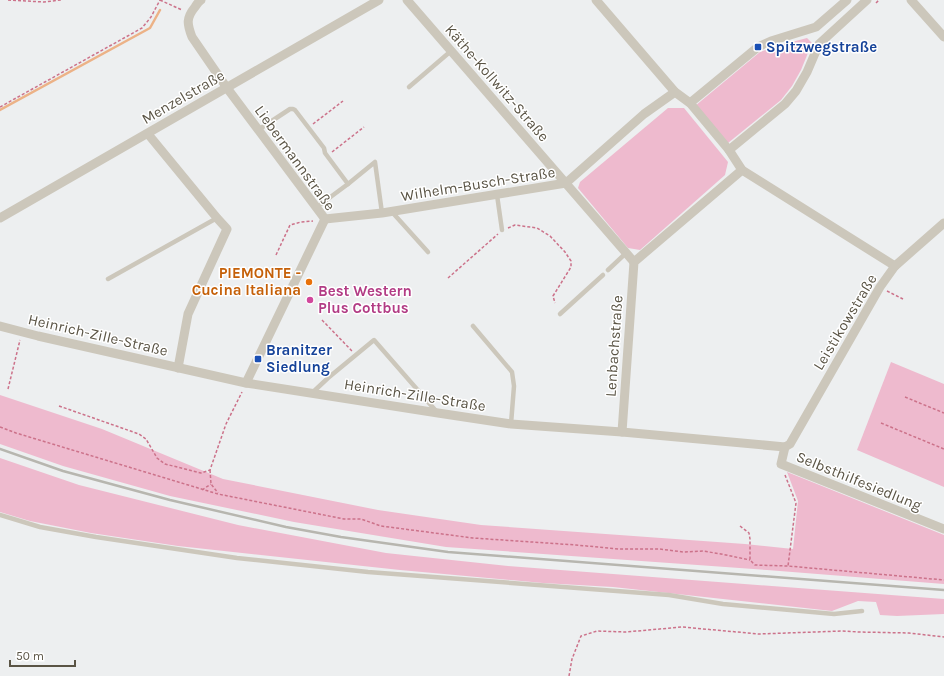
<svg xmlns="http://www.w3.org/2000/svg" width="944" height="676" font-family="Karla,sans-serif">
	<rect width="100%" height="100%" fill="#edeff0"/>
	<!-- green -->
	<g fill="#eebace">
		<polygon points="807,38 812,43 801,70 792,86 781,100 728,143 695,106 760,52 773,47"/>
		<polygon points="668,108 684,108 728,162 725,175 640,250 628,248 578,188 580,182"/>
		<polygon points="891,362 944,384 944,487 857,450"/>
		<polygon points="0,395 102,429 223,479 378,510 481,525 745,544 793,549 798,501 787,472 944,535 944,584 767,570 446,547 294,522 170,496 63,466 0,444"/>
		<polygon points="0,458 79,485 238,525 386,553 508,566 944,599 944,614 897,616 880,615 876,602 858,601 832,611 613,587 543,583 400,570 178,546 91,533 30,521 0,512"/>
	</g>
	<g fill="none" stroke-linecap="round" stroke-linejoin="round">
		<!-- stream -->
		<polyline stroke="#ecb287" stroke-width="2.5" points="0,110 150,28 160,10"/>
		<!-- path -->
		<g stroke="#cc728a" stroke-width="1.5" stroke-dasharray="3 2" stroke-linecap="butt">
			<polyline points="8,0 44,2 61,0"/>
			<polyline points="160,0 182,10"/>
			<polyline points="876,3 879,0"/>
			<polyline points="0,107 142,28 151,17 160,0"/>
			<polyline points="313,124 343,101"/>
			<polyline points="332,152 364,127"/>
			<polyline points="508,228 515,225 537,228 550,236 565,252 571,261 571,267 553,296 555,303"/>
			<polyline points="276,255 290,225 301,222 313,221"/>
			<polyline points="448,278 498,234"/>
			<polyline points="887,291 903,299"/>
			<polyline points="322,320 352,351"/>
			<polyline points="8,389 20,340"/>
			<polyline points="905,397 944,413"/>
			<polyline points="59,406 139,434 146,439 157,458 165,464 201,473 210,470 226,424 242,392"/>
			<polyline points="881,423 944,449"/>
			<polyline points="0,427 16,433 218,494 344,519 361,519 381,526 473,538 576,545 619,549 660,549 683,552 703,551 721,554 750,560"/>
			<polyline points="210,470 211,484 218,493"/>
			<polyline points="785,475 796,503 788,566 944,580"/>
			<polyline points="202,490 211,484"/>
			<polyline points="740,526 749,533 750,539 750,560 755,565 788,566"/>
			<polyline points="569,676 572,659 581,636 597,631 626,632 682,627 759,634 842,631 859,632 909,633 944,637"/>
		</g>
		<!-- lane -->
		<g stroke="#ccc7bb" stroke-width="4.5">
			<polyline points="409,87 451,51"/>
			<polyline points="258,130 290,109 293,109 295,110 324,148 325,153 348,184 317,207"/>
			<polyline points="348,184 375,162 382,213"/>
			<polyline points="497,195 502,230"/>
			<polyline points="392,212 428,252"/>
			<polyline points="608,270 626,253"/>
			<polyline points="108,279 217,218"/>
			<polyline points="560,314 603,275"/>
			<polyline points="473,326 512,372 514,386 511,424"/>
			<polyline points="312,393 328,378 374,340 436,411"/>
			<polyline points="0,515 40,527 96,537 237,558 368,572 669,595 723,604 834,614 862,611"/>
		</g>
		<!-- street -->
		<g stroke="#ccc7bb" stroke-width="9">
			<path d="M201 0C198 2 197 4 195 7 186 18 187 24 192 37L227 88 325 219"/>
			<polyline points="407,0 634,262"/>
			<polyline points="596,0 675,92 690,103 729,150 742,170 895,266"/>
			<polyline points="911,0 944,37"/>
			<polyline points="690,103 758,47 771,41 816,27 847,0"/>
			<polyline points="148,134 217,218 227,229 188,314 178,368"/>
			<polyline points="729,150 785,104 796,91 807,72 819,44 867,0"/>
			<polyline points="0,218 379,0"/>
			<polyline points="325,219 382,213 566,183 644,114 675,92"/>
			<polyline points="0,326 38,336 246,383 438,413 511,424 622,432 785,447"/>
			<polyline points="246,383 325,219"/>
			<polyline points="622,432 634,262 742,170"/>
			<polyline points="785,447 790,444 880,287 895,266 944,223"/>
			<polyline points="785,447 781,464 944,529"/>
		</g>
		<!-- rail -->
		<polyline stroke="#b7b6af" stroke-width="2.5" points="0,449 63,471 170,500 286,527 341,537 448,552 944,590"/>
	</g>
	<!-- markers -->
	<g fill="#1a4fb4" stroke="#fff" stroke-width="1.5">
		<rect x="754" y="43" width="8" height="8" rx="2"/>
		<rect x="254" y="355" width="8" height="8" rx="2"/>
	</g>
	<circle fill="#e8710a" stroke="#fff" stroke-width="1.5" cx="309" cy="282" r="4"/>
	<circle fill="#d1479c" stroke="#fff" stroke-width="1.5" cx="310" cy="300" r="4"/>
	<g text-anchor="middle" stroke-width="3" stroke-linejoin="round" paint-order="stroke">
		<!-- transit labels -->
		<g font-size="15" font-weight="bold" fill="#164399" stroke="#fff" text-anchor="start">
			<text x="766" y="52">Spitzwegstraße</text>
			<text x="266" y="355">Branitzer<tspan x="266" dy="17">Siedlung</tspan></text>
		</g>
		<!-- street labels -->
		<g font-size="15" fill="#5a5445" stroke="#fff">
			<text transform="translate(497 83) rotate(49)" y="5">Käthe-Kollwitz-Straße</text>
			<text transform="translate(183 97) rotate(-30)" y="5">Menzelstraße</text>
			<text transform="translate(295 158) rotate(54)" y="5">Liebermannstraße</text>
			<text transform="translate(478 184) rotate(-9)" y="5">Wilhelm-Busch-Straße</text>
			<text transform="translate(845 322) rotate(-59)" y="5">Leistikowstraße</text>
			<text transform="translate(98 335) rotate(13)" y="5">Heinrich-Zille-Straße</text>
			<text transform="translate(614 346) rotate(-86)" y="5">Lenbachstraße</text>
			<text transform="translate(415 395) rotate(9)" y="5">Heinrich-Zille-Straße</text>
			<text transform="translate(859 481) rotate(22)" y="5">Selbsthilfesiedlung</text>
		</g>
		<!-- food labels -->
		<g font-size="15" font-weight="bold" fill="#c56008" stroke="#fff" text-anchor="end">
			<text x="301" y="278">PIEMONTE -<tspan x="301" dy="17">Cucina Italiana</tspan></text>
		</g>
		<!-- hotel labels -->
		<g font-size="15" font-weight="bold" fill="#b23c85" stroke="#fff" text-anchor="start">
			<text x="318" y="296">Best Western<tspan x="318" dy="17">Plus Cottbus</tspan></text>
		</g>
	</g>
	<!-- scale -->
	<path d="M10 660v6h65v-6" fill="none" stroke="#5a5445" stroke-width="2"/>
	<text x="16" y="660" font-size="12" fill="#5a5445" stroke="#ffffff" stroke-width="3" paint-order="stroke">50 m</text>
</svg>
